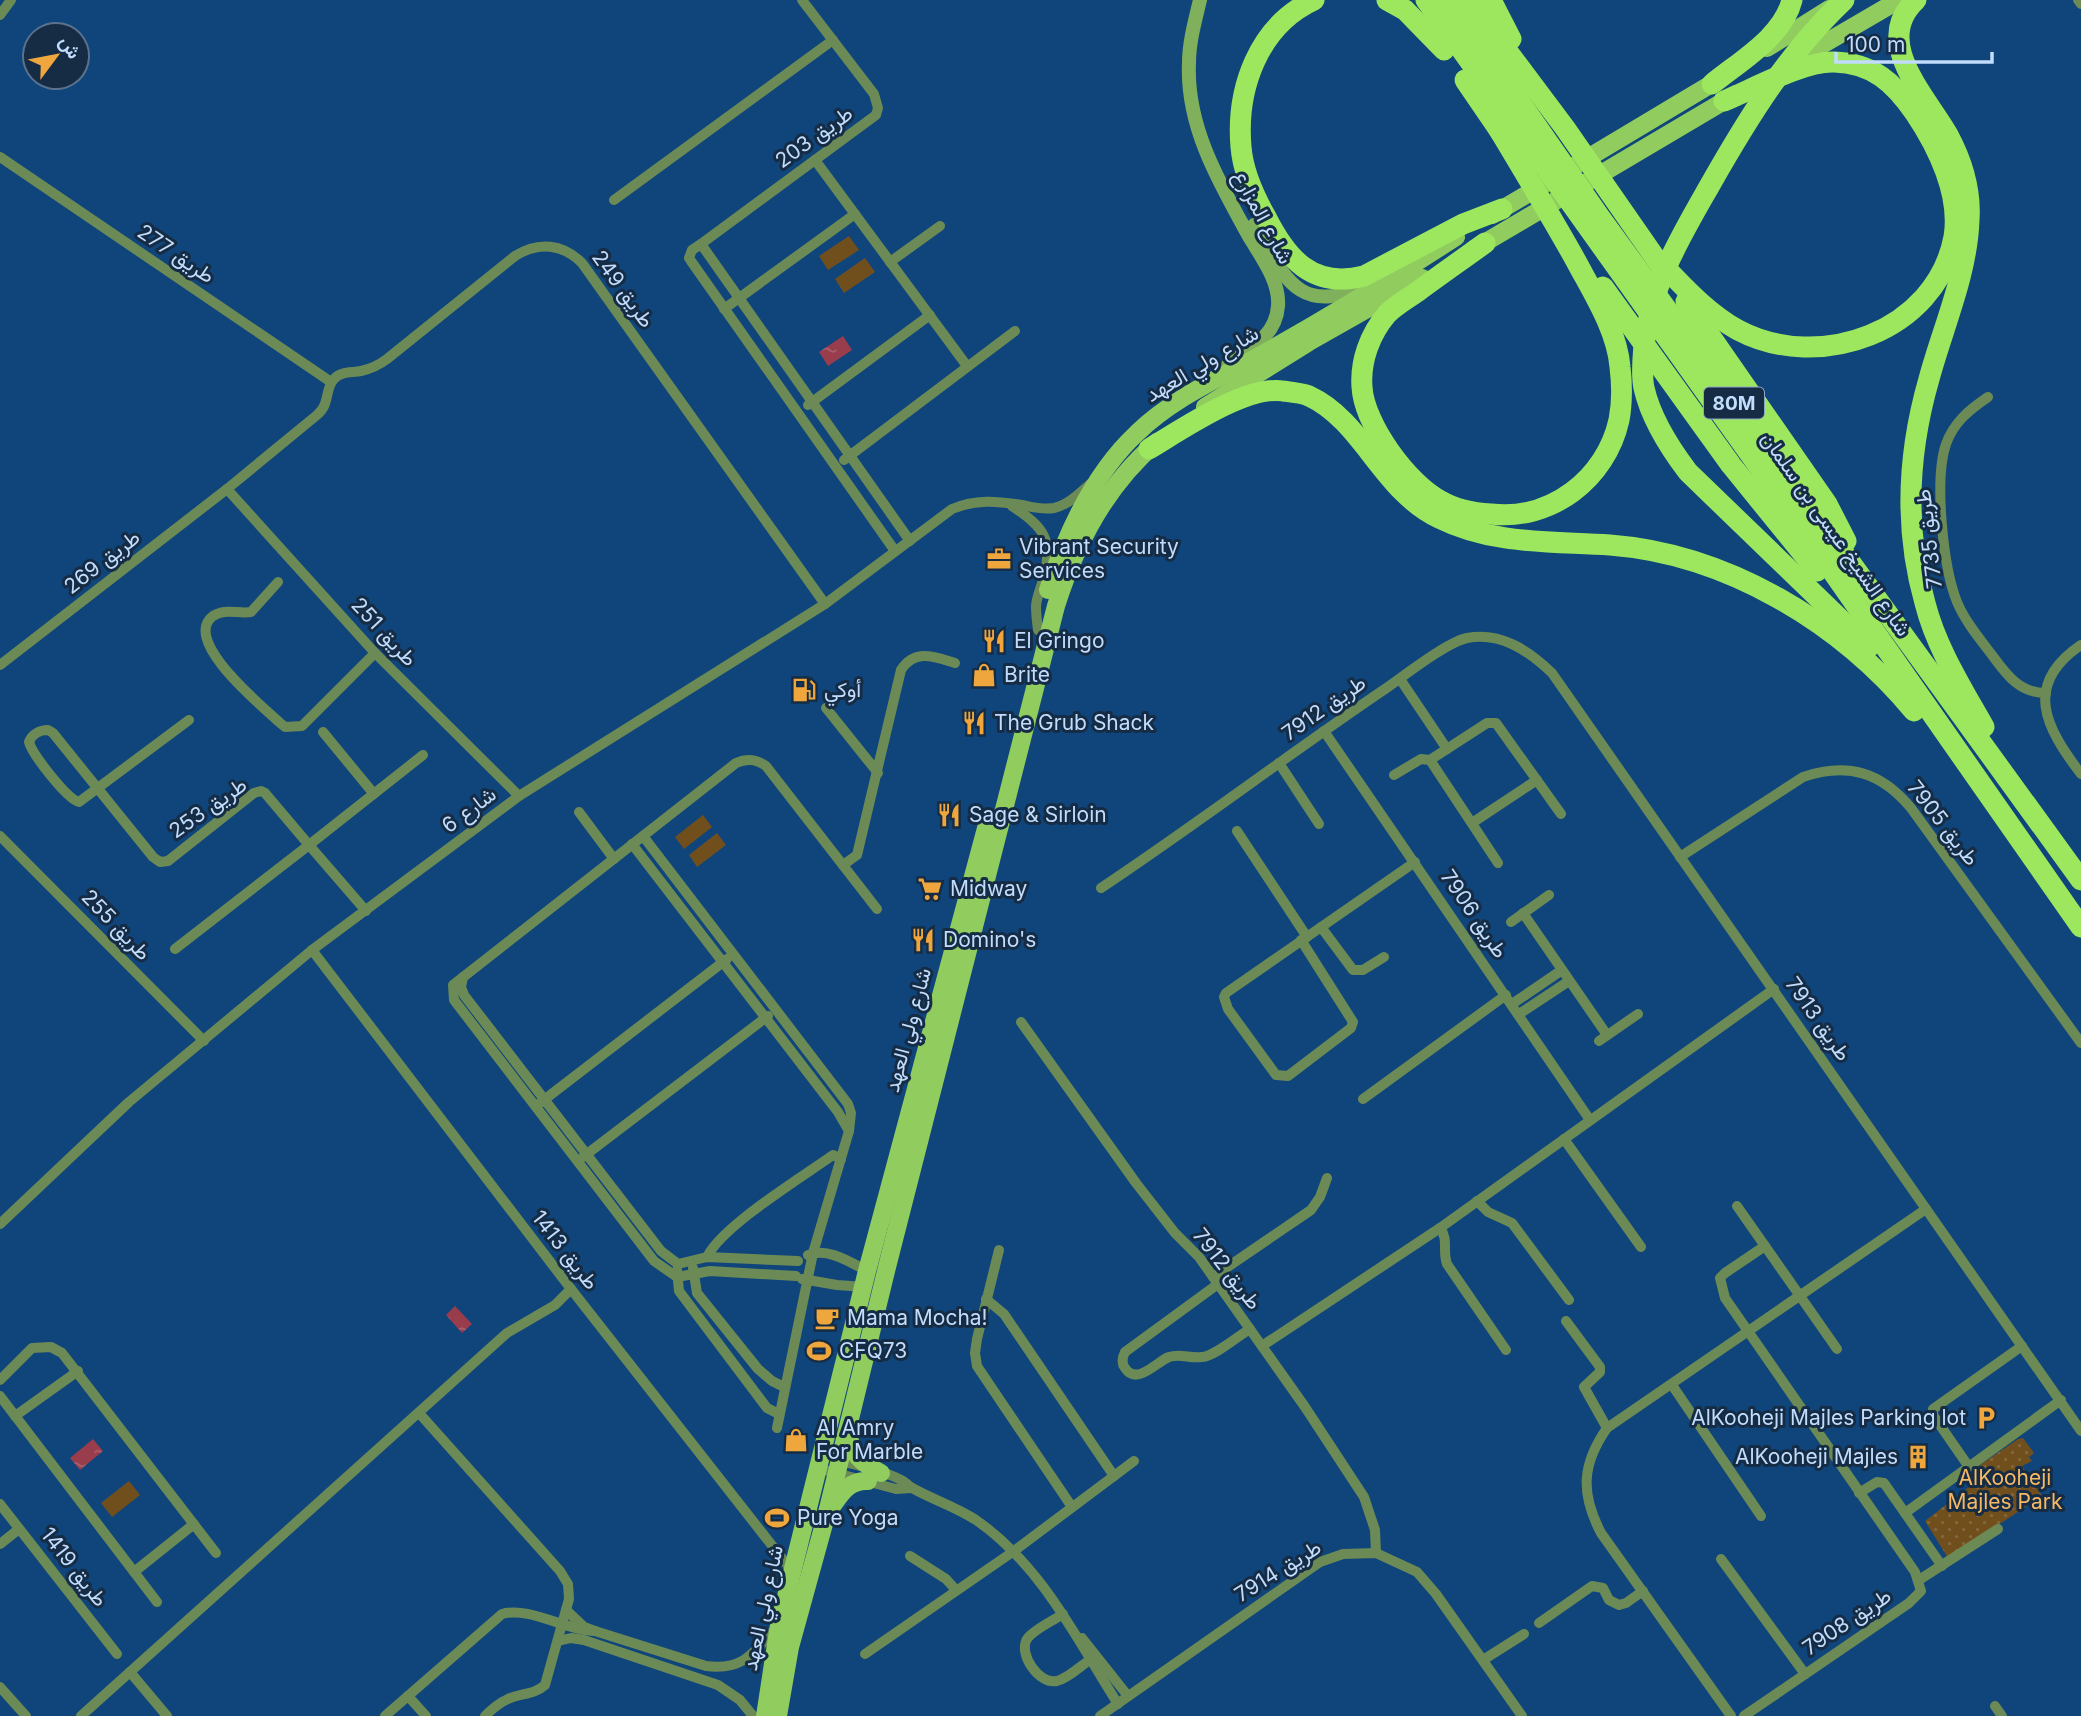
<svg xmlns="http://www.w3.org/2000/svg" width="2081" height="1716" font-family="Inter,Vazirmatn,sans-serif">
	<defs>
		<pattern id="park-dots" width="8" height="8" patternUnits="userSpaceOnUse" patternTransform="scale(1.75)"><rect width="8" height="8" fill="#714f1d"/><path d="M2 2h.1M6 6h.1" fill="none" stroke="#83683f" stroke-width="1.8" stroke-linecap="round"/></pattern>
		<pattern id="water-ripples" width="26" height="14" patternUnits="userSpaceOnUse" patternTransform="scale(1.75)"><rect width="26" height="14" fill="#993c4c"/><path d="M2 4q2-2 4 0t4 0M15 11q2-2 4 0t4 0" fill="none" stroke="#aa6170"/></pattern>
	</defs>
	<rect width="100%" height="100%" fill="#0f457b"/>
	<!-- grass -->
	<g fill="#714f1d">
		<polygon points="849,236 859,250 828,270 819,256"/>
		<polygon points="865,258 875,272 844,293 835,279"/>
		<polygon points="703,815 712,827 684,849 675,837"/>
		<polygon points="717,833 726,845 697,867 689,855"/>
		<polygon points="129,1481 140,1495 112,1517 101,1503"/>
	</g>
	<!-- park -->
	<polygon fill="url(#park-dots)" points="2023,1438 2034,1453 2029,1457 2032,1461 2022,1466 2042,1496 1948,1558 1925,1521 1983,1476 1980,1465 2018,1439"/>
	<!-- water -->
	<g fill="url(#water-ripples)">
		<polygon points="843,336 852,350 828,366 819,352"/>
		<polygon points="455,1306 472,1324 462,1333 446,1315"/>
		<polygon points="93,1439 103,1451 80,1470 70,1458"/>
	</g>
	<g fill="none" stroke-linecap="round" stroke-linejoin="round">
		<!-- street -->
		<g stroke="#6c8a56" stroke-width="10">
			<polyline points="2078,0 2081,4"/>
			<polyline points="0,15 11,0"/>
			<polyline points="0,157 331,382"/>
			<polyline points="815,160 967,366"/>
			<polyline points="614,200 833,40"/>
			<polyline points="701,244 876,115 878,108 874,94 802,0"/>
			<polyline points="890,262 940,226"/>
			<polyline points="724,309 855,214"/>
			<path d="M1988 397C1969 410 1954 422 1946 444 1934 479 1943 567 1957 602 1965 621 1979 638 1992 655 2006 674 2019 693 2046 693"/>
			<polyline points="808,405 930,315"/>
			<polyline points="844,460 1015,331"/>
			<polyline points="227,489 375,653 519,796"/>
			<path d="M1012 506C1045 528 1054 540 1043 580 1041 588 1036 598 1036 607 1036 614 1037 622 1038 630"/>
			<polyline points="895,551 691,261 689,258 692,250 701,244 910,541"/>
			<path d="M278 582 251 612C238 614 225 608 213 616 181 640 261 705 279 722L285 727 302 726 375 653"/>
			<path d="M2081 645C2022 685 2046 728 2081 774"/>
			<path d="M0 665 227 489 317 415C331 403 324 390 334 379 341 371 351 373 361 371 370 369 379 365 387 359L515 256C539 241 563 244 582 263L825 604"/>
			<polyline points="1400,679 1447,749"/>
			<polyline points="826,708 878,773"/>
			<polyline points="1324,731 1590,1120"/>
			<polyline points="323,732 374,794"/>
			<polyline points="1430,760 1487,723 1496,723 1561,814"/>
			<polyline points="1279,763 1319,824"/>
			<polyline points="1394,775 1421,759 1430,760 1498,863"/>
			<polyline points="579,812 614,859"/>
			<polyline points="1472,823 1537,780"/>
			<polyline points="1237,831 1307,937"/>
			<polyline points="0,836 204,1041"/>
			<polyline points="643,836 848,1104 851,1113 849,1131 813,1253 777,1428"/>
			<polyline points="632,844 838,1112 849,1131"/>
			<path d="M1680 857 1803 777C1848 762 1881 772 1911 808L2081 1043"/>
			<path d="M843 865 857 855 901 670C915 648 935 657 955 663"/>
			<path d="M1101 888C1197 824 1289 754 1385 689 1404 676 1447 642 1467 638 1501 632 1528 650 1552 673L2081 1431"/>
			<polyline points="366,911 309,845 423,755"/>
			<polyline points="1523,913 1607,1035"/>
			<polyline points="1511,922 1549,895"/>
			<polyline points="1321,927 1353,970 1363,970 1384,957"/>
			<polyline points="1301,940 1353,1022 1351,1028 1288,1076 1276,1075 1228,1009 1224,997 1226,993 1415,862"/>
			<path d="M175 949 309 845 265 793 261 791 254 793 168 861 160 862 153 857 53 733 48 730C40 730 32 734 29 742 32 754 67 799 79 802L189 720"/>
			<polyline points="312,950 571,1289 792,1571"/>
			<polyline points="463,977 461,987 464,995 661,1251 678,1264 707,1257 798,1261"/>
			<polyline points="1512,1004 1562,970"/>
			<polyline points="1519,1014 1569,981"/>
			<polyline points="1021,1022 1136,1183 1175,1233 1199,1257 1305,1407 1364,1497 1375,1530 1376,1553"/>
			<polyline points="1599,1041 1638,1014"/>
			<polyline points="1363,1099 1506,995"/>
			<polyline points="540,1103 727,959"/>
			<polyline points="1564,1139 1641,1247"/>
			<polyline points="583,1157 768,1016"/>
			<polyline points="1477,1201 1488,1212 1512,1223 1569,1300"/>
			<polyline points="1737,1206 1837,1349"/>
			<path d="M0 1224 129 1102 312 950 519 796 825 604 952 509C976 499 996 501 1022 505 1032 507 1043 510 1054 508 1068 505 1080 493 1090 484"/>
			<path d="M1440 1228C1449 1240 1442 1250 1447 1264L1506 1350"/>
			<polyline points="999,1250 977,1339 975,1353 977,1366 1072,1507"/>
			<path d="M808 1255C827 1247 850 1262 867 1271"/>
			<path d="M707 1257C722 1226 802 1177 833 1155L841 1159"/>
			<polyline points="693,1268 697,1293 758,1369 772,1381 784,1387"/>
			<polyline points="677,1270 679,1291 767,1408 779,1414"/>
			<path d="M796 1276 710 1271 677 1277 654 1261 454 1000 453 985 736 763C747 758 756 759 766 766L877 909"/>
			<polyline points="1213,1277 1311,1210 1320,1197 1327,1178"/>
			<polyline points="802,1279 837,1285 865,1287"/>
			<path d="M1218 1284 1125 1352C1122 1358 1121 1363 1125 1368 1137 1386 1156 1362 1169 1357 1181 1353 1190 1359 1202 1357 1215 1356 1238 1336 1250 1329"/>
			<polyline points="986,1299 1004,1314 1114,1476"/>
			<polyline points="1566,1321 1600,1367 1600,1372 1584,1387 1607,1428"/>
			<polyline points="1262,1346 1440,1228 1774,989"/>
			<polyline points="0,1380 32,1348 51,1347 62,1353 216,1553"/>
			<polyline points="1672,1385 1761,1516"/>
			<polyline points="0,1396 157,1602"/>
			<path d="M419 1413 560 1571 568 1584 569 1599 545 1685C534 1695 521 1693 508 1699 499 1703 492 1709 485 1716"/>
			<polyline points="15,1416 78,1371"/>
			<path d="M835 1460C856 1465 882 1470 901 1480 906 1482 909 1487 914 1489 934 1500 956 1507 976 1520 1042 1566 1076 1638 1118 1704"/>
			<polyline points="1969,1467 1933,1415 1933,1409 2022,1346"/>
			<polyline points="817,1468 896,1489 912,1488"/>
			<polyline points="1859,1493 1877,1482 1884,1483 1942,1566"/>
			<polyline points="0,1504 117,1654"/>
			<polyline points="1905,1513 2061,1400"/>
			<polyline points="0,1544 19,1529"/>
			<polyline points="910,1556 946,1579 956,1590"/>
			<polyline points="1721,1559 1805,1674"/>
			<polyline points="134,1572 194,1524"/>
			<polyline points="1919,1580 1998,1529"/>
			<path d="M566 1610 584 1627 595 1631 706 1666C744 1671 754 1652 777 1627"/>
			<path d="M1063 1614C1053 1621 1034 1629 1027 1639 1018 1654 1039 1685 1057 1681 1069 1678 1080 1666 1090 1660"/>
			<polyline points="1539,1623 1592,1586 1603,1588 1609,1600 1619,1605 1626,1603 1643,1591"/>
			<polyline points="1082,1638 1128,1696"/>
			<polyline points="558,1641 571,1638 584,1640 718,1685 740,1700 753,1716"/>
			<polyline points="865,1654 1014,1551 1134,1461"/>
			<polyline points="1483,1660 1524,1634"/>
			<polyline points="130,1672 167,1716"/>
			<polyline points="0,1687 26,1716"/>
			<polyline points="408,1696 426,1716"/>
			<polyline points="1995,1706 2002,1716"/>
			<polyline points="81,1716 507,1333 555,1305 571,1289"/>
			<path d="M385 1716 502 1614C530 1606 566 1631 595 1631"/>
			<polyline points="1100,1716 1320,1562 1343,1554 1376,1553 1417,1572 1436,1594 1522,1716"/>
			<path d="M1731 1716 1601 1533C1580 1493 1582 1464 1607 1428L1926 1209"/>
			<polyline points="1744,1716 1909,1603 1921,1591 1915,1572 1725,1298 1720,1278 1725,1273 1765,1246"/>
		</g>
		<!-- secondary -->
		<g stroke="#80b05b" stroke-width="14">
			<path d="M1200 0C1195 21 1189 42 1189 63 1186 127 1220 184 1250 238 1262 258 1280 282 1278 306 1276 336 1250 349 1228 365"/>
			<path d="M1254 225C1285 278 1298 317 1367 285"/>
		</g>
		<!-- primary -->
		<g stroke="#90cc5e" stroke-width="18">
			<polyline points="1767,48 1829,9"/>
			<polyline points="1791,63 1899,0"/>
			<polyline points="1576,165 1723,77"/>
			<polyline points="1492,215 1546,183"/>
			<polyline points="1474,249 1736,94"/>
			<polyline points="1205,407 1309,342 1422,278"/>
			<path d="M1048 590C1066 534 1094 473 1137 433 1174 397 1224 376 1268 351 1332 315 1394 277 1456 237"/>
			<path d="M848 1433C852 1455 861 1463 881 1473"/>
			<path d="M833 1505C842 1492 850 1480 868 1481"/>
			<polyline points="765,1716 779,1625 867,1271 989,817"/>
			<path d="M778 1716 790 1647 827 1513 887 1267 1056 606C1076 543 1106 485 1157 442"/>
		</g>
		<!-- highway -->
		<g stroke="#9de75e" stroke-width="21">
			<path d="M1314 0C1258 26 1236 89 1241 147 1243 172 1254 196 1266 217 1287 259 1313 289 1364 276L1463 224 1502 209"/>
			<polyline points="1387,0 1405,10 1444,50"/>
			<polyline points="1426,0 1777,492 2081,927"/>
			<polyline points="1449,0 1599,216 2081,880"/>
			<polyline points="1469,0 1565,128 1665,272"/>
			<polyline points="1491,0 1511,39"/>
			<path d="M1844 0C1788 53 1748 118 1710 185 1681 236 1651 285 1644 345 1643 359 1641 374 1644 388 1651 419 1669 447 1688 472L1869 647"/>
			<path d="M1916 0C1871 41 1926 96 1948 135 1962 161 1971 191 1969 220 1967 275 1943 327 1929 379 1908 452 1904 529 1925 603 1936 647 1962 688 1984 727"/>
			<polyline points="1465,80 1506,140"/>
			<path d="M1712 84C1740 61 1783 37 1792 0"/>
			<path d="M1485 243C1463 259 1440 275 1417 292 1407 299 1395 306 1387 314 1370 334 1360 361 1362 387 1364 424 1408 484 1441 501 1456 510 1474 513 1491 514 1551 521 1606 479 1619 420 1622 405 1622 383 1620 367 1617 330 1593 293 1576 261 1551 216 1524 172 1498 128"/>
			<path d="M1658 260C1682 285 1707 313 1738 330 1819 373 1936 332 1954 237 1961 195 1938 147 1915 113 1894 83 1873 63 1834 62 1803 61 1753 89 1724 101"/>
			<polyline points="1603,287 1731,465 1817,571"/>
			<polyline points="1686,301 1827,504 1846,541"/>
			<path d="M1149 449C1181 430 1246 385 1283 391 1291 392 1302 393 1309 396 1363 421 1382 491 1439 518 1493 545 1551 541 1610 545 1727 554 1840 622 1914 711"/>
		</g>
	</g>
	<!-- icons -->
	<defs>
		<g id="office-bare" transform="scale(1.89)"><path d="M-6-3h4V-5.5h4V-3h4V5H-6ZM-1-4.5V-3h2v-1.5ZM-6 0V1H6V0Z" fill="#efa73d" stroke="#162c44" stroke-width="2.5" paint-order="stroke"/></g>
		<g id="restaurant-bare" transform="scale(1.89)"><path d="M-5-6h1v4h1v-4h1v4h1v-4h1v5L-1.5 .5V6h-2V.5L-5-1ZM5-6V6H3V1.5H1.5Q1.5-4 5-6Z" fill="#efa73d" stroke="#162c44" stroke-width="2.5" paint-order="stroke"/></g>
		<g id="shop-bare" transform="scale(1.89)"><path d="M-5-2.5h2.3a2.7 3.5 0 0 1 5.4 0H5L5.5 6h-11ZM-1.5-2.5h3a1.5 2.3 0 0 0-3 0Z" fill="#efa73d" stroke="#162c44" stroke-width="2.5" paint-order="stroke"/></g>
		<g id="fuel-bare" transform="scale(1.89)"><path d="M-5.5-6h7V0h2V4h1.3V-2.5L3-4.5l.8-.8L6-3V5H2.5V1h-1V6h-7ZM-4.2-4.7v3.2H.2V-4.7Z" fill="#efa73d" stroke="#162c44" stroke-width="2.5" paint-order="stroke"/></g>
		<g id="supermarket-bare" transform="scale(1.89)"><path d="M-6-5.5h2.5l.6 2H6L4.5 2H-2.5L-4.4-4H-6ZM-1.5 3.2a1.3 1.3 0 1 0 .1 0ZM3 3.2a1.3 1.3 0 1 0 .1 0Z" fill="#efa73d" stroke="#162c44" stroke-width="2.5" paint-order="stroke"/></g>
		<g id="cafe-bare" transform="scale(1.89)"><path d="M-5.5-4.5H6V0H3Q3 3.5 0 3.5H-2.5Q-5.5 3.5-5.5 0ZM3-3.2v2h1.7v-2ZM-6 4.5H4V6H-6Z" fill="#efa73d" stroke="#162c44" stroke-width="2.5" paint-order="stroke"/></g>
		<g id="stadium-bare" transform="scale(1.89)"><path d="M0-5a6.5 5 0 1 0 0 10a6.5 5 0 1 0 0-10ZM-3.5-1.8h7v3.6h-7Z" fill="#efa73d" stroke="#162c44" stroke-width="2.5" paint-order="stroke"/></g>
		<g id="parking-bare" transform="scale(1.89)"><path d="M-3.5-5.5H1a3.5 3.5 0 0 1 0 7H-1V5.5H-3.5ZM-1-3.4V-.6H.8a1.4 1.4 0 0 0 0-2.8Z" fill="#efa73d" stroke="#162c44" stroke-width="2.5" paint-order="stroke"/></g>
		<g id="building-bare" transform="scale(1.89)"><path d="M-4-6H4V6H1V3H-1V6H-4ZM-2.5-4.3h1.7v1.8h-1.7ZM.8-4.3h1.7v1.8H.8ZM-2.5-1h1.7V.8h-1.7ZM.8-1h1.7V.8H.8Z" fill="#efa73d" stroke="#162c44" stroke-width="2.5" paint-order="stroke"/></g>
	</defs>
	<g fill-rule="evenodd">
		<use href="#office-bare" x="999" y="559"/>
		<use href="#restaurant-bare" x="994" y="641"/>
		<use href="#shop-bare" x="984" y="675"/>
		<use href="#fuel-bare" x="804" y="690"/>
		<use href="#restaurant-bare" x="974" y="723"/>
		<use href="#restaurant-bare" x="949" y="815"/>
		<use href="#supermarket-bare" x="930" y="889"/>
		<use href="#restaurant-bare" x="923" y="940"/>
		<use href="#cafe-bare" x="827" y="1318"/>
		<use href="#stadium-bare" x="819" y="1351"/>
		<use href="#parking-bare" x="1986" y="1418"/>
		<use href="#shop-bare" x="796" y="1440"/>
		<use href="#building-bare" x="1918" y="1457"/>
		<use href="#stadium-bare" x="777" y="1518"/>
	</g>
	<g text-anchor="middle" stroke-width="6" stroke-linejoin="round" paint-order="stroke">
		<!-- shield labels -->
		<rect fill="#162c44" stroke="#8ea7c5" stroke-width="2" x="1704" y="387.5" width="60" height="31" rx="5"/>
		<g font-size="19" font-weight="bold" fill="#c1dcfc">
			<text x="1734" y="410">80M</text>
		</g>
		<!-- street labels -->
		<g font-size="21" fill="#c1dcfc" stroke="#162c44">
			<text transform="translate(814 137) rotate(-36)" y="7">طريق 203</text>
			<text transform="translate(1263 217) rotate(62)" y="7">شارع المزارع</text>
			<text transform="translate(176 254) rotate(34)" y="7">طريق 277</text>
			<text transform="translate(623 289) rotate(54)" y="7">طريق 249</text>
			<text transform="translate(1202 364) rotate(-31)" y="7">شارع ولي العهد</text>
			<text transform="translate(1836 534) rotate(55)" y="7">شارع الشيخ عيسى بن سلمان</text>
			<text transform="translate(1929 539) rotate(-97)" y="7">طريق 7735</text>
			<text transform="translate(102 562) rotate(-38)" y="7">طريق 269</text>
			<text transform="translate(384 632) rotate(47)" y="7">طريق 251</text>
			<text transform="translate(1324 708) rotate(-35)" y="7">طريق 7912</text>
			<text transform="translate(208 808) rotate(-35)" y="7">طريق 253</text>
			<text transform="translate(469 810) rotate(-37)" y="7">شارع 6</text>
			<text transform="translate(1943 823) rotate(52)" y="7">طريق 7905</text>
			<text transform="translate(1474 914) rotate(56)" y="7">طريق 7906</text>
			<text transform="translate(116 925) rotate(46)" y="7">طريق 255</text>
			<text transform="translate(1818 1019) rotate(55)" y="7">طريق 7913</text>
			<text transform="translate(908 1030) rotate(-75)" y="7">شارع ولي العهد</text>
			<text transform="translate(565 1250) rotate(52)" y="7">طريق 1413</text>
			<text transform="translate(1227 1269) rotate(52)" y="7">طريق 7912</text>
			<text transform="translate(74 1567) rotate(52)" y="7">طريق 1419</text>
			<text transform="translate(1278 1571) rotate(-32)" y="7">طريق 7914</text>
			<text transform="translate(763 1608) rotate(-78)" y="7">شارع ولي العهد</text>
			<text transform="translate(1847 1622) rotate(-34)" y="7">طريق 7908</text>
		</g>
		<!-- poi labels -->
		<g font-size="21" fill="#c1dcfc" stroke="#162c44" text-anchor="start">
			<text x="1019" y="554">Vibrant Security<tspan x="1019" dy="24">Services</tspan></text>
			<text x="1014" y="648">El Gringo</text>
			<text x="1004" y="682">Brite</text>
			<text x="824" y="697">أوكي</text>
			<text x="994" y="730">The Grub Shack</text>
			<text x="969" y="822">Sage &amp; Sirloin</text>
			<text x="950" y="896">Midway</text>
			<text x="943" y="947">Domino's</text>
			<text x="847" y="1325">Mama Mocha!</text>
			<text x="839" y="1358">CFQ73</text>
			<text x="1966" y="1425" text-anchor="end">AlKooheji Majles Parking lot</text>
			<text x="816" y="1435">Al Amry<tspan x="816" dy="24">For Marble</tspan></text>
			<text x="1898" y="1464" text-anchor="end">AlKooheji Majles</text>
			<text x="797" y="1525">Pure Yoga</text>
		</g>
		<!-- park labels -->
		<g font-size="21" fill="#f5b865" stroke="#162c44">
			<text x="2005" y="1485">AlKooheji<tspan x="2005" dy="24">Majles Park</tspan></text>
		</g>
	</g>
	<!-- north arrow -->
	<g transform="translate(56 56) rotate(58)"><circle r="33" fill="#162c44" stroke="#5a728e" stroke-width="2"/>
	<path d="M0-5L12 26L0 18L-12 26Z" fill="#efa73d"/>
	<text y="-10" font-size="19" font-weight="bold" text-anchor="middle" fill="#c1dcfc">ش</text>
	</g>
	<!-- scale -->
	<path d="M1836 52v10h156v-10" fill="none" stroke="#c1dcfc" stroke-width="3.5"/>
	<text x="1846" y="52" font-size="21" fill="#c1dcfc" stroke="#162c44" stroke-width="5" paint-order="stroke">100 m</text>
</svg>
